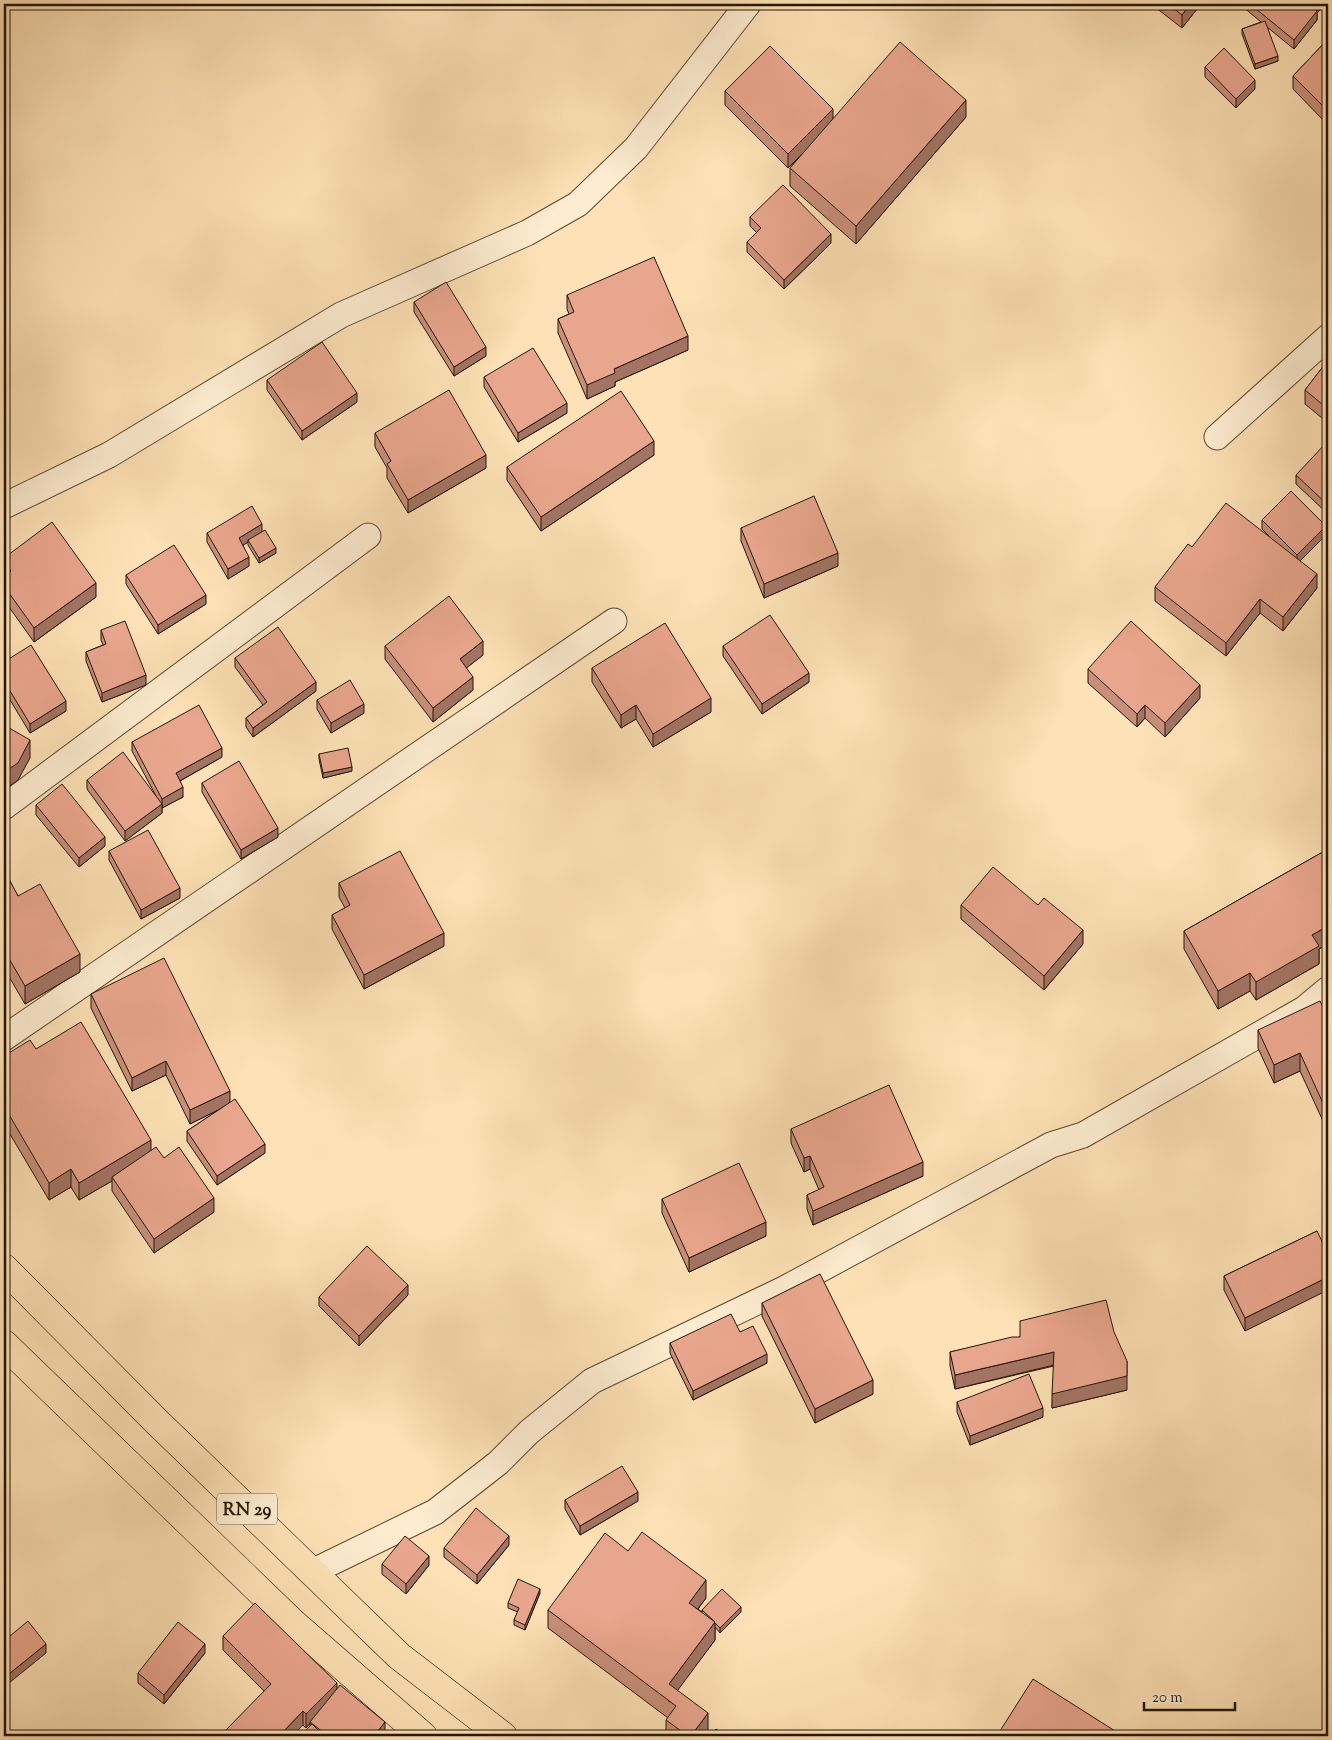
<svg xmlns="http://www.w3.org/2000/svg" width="1332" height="1740" font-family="'Sorts Mill Goudy',serif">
	<rect width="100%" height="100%" fill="#fee1b6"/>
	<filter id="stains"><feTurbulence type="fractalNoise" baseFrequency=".004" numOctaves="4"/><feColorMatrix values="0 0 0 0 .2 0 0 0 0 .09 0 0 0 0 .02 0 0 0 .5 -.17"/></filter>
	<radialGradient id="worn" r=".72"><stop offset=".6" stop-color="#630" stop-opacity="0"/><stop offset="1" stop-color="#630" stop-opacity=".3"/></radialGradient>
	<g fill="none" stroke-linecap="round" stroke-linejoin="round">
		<!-- street casing -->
		<g stroke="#5a4a34" stroke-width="27">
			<g id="street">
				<polyline points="1217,437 1328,337"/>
				<polyline points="4,506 109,455 341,315 527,233 578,204 636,148 748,4"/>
				<polyline points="4,807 368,536"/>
				<polyline points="4,1038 614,621"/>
				<polyline points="312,1572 435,1512 498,1463 529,1432 592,1381 784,1289 1051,1145 1083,1135 1304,1009 1328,989"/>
			</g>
		</g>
		<!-- highway casing -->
		<g stroke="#241708" stroke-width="29">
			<g id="highway">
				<polyline points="4,1268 157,1422 399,1656 503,1736"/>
				<polyline points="4,1344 293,1623 423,1736"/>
			</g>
		</g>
		<!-- street -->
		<use href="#street" stroke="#feecd0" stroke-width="25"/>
		<!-- highway -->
		<use href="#highway" stroke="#fee1b6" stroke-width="28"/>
	</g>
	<!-- wall -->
	<g fill="#c88f7a" stroke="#241708">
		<polygon points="1151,4 1201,4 1182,28"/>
		<polygon points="1242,4 1325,4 1317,13 1317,20 1294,49 1267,27 1278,61 1255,69 1242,34 1242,29 1261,22 1242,6"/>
		<polygon points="1328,39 1326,123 1293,89 1293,76"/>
		<polygon points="1205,67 1255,89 1236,108 1205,77"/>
		<polygon points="725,91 833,118 966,117 856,244 790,186 790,168 801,155 788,168 725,105"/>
		<polygon points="750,217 831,243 784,289 747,252 747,242 757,233 750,226"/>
		<polygon points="567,295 688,350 615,382 615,386 587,399 558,333 558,319 569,314 567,309"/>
		<polygon points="414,302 486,356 454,376 414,312"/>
		<polygon points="1328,360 1328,423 1305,404 1305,390"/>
		<polygon points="484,377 567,413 518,442 484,387"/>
		<polygon points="267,380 357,402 302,440 267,390"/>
		<polygon points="375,433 486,468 408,513 387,478 387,468 375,447"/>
		<polygon points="1328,446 1328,514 1296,484 1296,475"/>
		<polygon points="654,455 541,531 507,480 507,467"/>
		<polygon points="1262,520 1326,535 1300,561 1317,588 1283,631 1260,613 1226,656 1155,601 1155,587 1192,547 1272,539 1262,529"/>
		<polygon points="741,528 838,566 764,598 741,541"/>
		<polygon points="262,531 276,553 259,563 248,545 248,542 243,545 249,566 228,579 207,542 207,533"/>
		<polygon points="4,558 96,597 34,642 4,600"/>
		<polygon points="126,575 206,604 158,634 126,584"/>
		<polygon points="1328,601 1328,622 1324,618 1324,604"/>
		<polygon points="101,630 146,685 102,702 86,661 86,652 103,645 101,640"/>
		<polygon points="385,646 483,655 466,668 473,690 433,722 385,659"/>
		<polygon points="723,646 809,682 762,714 723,656"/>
		<polygon points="235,658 316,691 253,737 246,727 246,718 263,705 235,667"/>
		<polygon points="4,662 66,711 30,733 4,690"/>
		<polygon points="592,668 711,712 653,747 636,719 621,728 592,682"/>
		<polygon points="1088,669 1200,698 1165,737 1145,718 1137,727 1088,683"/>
		<polygon points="317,700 364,713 331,733 317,709"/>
		<polygon points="132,742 222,757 180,781 183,797 162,808 162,807 162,813 125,841 87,789 87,780 156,796 132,751"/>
		<polygon points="319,754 352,771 323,778 319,759"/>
		<polygon points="202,783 278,837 241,859 202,792"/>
		<polygon points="36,805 105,846 79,867 36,815"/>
		<polygon points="1328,849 1328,944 1319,949 1319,964 1256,1000 1250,991 1218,1009 1184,949 1184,931"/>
		<polygon points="109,851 180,898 141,919 109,860"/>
		<polygon points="4,870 18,896 80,972 25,1004 4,968"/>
		<polygon points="339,883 444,946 364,989 332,929 332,915 345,908 339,897"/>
		<polygon points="961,905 1083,944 1044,990 961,919"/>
		<polygon points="91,994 230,1102 265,1153 217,1185 187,1141 187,1131 220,1109 190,1124 166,1075 132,1091 91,1008"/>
		<polygon points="1328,1017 1328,1132 1300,1071 1274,1083 1258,1048 1258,1030"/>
		<polygon points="36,1049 151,1151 164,1158 214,1212 154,1253 112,1191 112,1181 79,1200 71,1187 49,1200 4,1124 4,1056"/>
		<polygon points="791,1129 923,1176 813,1225 807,1209 807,1195 819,1190 810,1169 804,1172 791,1143"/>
		<polygon points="662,1199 766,1236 689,1272 662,1213"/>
		<polygon points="1317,1231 1245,1331 1224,1290 1224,1276"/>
		<polygon points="408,1295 359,1346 319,1306 319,1297"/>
		<polygon points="762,1303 873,1394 815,1423 762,1316"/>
		<polygon points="1020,1337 1127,1390 1052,1408 1054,1366 955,1389 950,1366 950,1352"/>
		<polygon points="670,1343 767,1363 693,1400 670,1353"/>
		<polygon points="957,1402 1043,1417 970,1445 957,1412"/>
		<polygon points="565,1500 638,1501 580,1535 565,1509"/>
		<polygon points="509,1545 477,1584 444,1557 444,1548"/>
		<polygon points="628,1551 706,1598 698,1609 702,1612 702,1610 741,1612 720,1633 715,1627 715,1640 677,1690 708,1731 704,1736 666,1736 666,1720 668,1718 548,1628 548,1610"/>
		<polygon points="382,1564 429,1565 406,1594 382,1574"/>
		<polygon points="540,1593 525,1630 514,1625 514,1620 518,1612 508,1608 508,1603"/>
		<polygon points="223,1636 337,1689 385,1731 381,1736 300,1736 310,1726 310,1723 306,1728 264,1691 223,1650"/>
		<polygon points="205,1653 164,1704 138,1683 138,1673"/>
	</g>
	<!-- shaded-wall -->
	<g fill="#a37463" stroke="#241708">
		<polygon points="1190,4 1201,4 1182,28 1182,15"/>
		<polygon points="1317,4 1325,4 1317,13 1317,20 1294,49 1294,40"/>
		<polygon points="1278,56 1278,61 1255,69 1255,64"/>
		<polygon points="1255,80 1255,89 1236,108 1236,99"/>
		<polygon points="966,100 966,117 856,244 856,226"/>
		<polygon points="1328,107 1328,121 1326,123 1326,109"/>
		<polygon points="833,109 833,123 788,168 788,154"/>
		<polygon points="831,234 831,243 784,289 784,280"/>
		<polygon points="688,336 688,350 615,382 615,386 587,399 587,385 614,369"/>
		<polygon points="486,347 486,356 454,376 454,367"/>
		<polygon points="357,393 357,402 302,440 302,431"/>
		<polygon points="567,403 567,413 518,442 518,433"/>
		<polygon points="654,441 654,455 541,531 541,517"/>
		<polygon points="486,455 486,468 408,513 408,500"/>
		<polygon points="262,524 262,534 248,540 248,542 239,548 239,538"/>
		<polygon points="1326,526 1326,535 1297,564 1297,555"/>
		<polygon points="276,548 276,553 259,563 259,558"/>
		<polygon points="838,553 838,566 764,598 764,584"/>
		<polygon points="249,557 249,566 228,579 228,569"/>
		<polygon points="1317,574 1317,588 1283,631 1283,617"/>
		<polygon points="96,583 96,597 34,642 34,628"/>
		<polygon points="206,595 206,604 158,634 158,625"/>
		<polygon points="1260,599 1260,613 1226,656 1226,643"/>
		<polygon points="483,641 483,655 460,673 460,659"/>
		<polygon points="809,673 809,682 762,714 762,704"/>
		<polygon points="146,675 146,685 102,702 102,693"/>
		<polygon points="473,677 473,690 433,722 433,708"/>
		<polygon points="316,682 316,691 253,737 253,728"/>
		<polygon points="1200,685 1200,698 1165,737 1165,723"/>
		<polygon points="711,698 711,712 653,747 653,734"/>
		<polygon points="66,701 66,711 30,733 30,724"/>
		<polygon points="364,704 364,713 331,733 331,723"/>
		<polygon points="636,705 636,719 621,728 621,715"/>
		<polygon points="1145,705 1145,718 1137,727 1137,714"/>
		<polygon points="30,740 30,758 18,780 4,790 4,772"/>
		<polygon points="222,748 222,757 176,783 176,773"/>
		<polygon points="352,767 352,771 323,778 323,773"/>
		<polygon points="183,787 183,797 162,808 162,799"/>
		<polygon points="162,804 162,813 125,841 125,831"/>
		<polygon points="278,828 278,837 241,859 241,850"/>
		<polygon points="105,837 105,846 79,867 79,858"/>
		<polygon points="180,888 180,898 141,919 141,910"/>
		<polygon points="1328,926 1328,944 1319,949 1319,964 1256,1000 1256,982 1312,935"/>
		<polygon points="1083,930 1083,944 1044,990 1044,976"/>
		<polygon points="444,933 444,946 364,989 364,975"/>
		<polygon points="80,954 80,972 25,1004 25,986"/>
		<polygon points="1250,973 1250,991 1218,1009 1218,991"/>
		<polygon points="1300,1053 1300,1071 1274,1083 1274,1065"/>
		<polygon points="166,1061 166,1075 132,1091 132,1078"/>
		<polygon points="230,1091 230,1104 190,1124 190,1110"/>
		<polygon points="151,1140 151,1158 112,1177 112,1181 79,1200 79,1183"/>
		<polygon points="265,1144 265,1153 217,1185 217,1176"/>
		<polygon points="810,1156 810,1169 804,1172 804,1158"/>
		<polygon points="923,1162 923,1176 813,1225 813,1211"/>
		<polygon points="71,1169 71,1187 49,1200 49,1183"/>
		<polygon points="214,1198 214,1212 154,1253 154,1239"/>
		<polygon points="766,1222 766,1236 689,1272 689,1258"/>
		<polygon points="1328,1277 1328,1290 1245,1331 1245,1318"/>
		<polygon points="408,1285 408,1295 359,1346 359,1336"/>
		<polygon points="1054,1352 1054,1365 955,1389 955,1375"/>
		<polygon points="767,1354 767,1363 693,1400 693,1391"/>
		<polygon points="1127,1361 1127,1390 1052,1408 1052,1394"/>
		<polygon points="873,1380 873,1394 815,1423 815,1409"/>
		<polygon points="1043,1408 1043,1417 970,1445 970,1436"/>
		<polygon points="638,1492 638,1501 580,1535 580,1526"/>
		<polygon points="509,1536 509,1545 477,1584 477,1575"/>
		<polygon points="429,1556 429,1565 406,1594 406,1584"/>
		<polygon points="706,1580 706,1598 689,1620 689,1603"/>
		<polygon points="540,1589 540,1593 525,1630 525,1625"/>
		<polygon points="741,1607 741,1612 720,1633 720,1628"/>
		<polygon points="715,1622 715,1640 669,1702 669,1684"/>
		<polygon points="46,1644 46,1653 4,1687 4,1678"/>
		<polygon points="205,1644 205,1653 164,1704 164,1695"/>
		<polygon points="337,1683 337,1696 310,1722 310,1723 306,1728 306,1714"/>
		<polygon points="303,1711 303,1725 292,1736 279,1736"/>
		<polygon points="708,1713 708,1731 704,1736 691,1736"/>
		<polygon points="385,1722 385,1731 381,1736 374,1736"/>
	</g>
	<!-- building -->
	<g fill="#e9a68e" stroke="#241708">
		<polygon points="1168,4 1190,4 1182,15"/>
		<polygon points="1250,4 1317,4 1314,7 1317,11 1294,40"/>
		<polygon points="1265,21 1278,56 1255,64 1242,29"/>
		<polygon points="1328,39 1328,107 1326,109 1293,76"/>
		<polygon points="900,42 966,100 856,226 790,168"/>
		<polygon points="770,46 833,109 788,154 725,91"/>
		<polygon points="1224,48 1255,80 1236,99 1205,67"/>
		<polygon points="783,185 831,234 784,280 747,242 761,228 750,217"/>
		<polygon points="654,257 688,336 614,369 615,373 587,385 558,319 574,312 567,295"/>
		<polygon points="446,282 486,347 454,367 414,302"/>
		<polygon points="322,342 357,393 302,431 267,380"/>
		<polygon points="533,348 567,403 518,433 484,377"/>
		<polygon points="1328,360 1328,409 1305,390"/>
		<polygon points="449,390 486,455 408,500 387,464 391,461 375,433"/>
		<polygon points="621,391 654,441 541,517 507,467"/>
		<polygon points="1326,443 1328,446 1328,505 1296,475"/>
		<polygon points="1291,491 1326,526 1297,555 1262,520"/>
		<polygon points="814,496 838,553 764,584 741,528"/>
		<polygon points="1226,503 1317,574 1283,617 1260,599 1226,643 1155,587 1188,544 1192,547"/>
		<polygon points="252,506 262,524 239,538 249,557 228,569 207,533"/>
		<polygon points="52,522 96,583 34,628 4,586 4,576 11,571 4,562 4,558"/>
		<polygon points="265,530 276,548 259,558 248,540"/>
		<polygon points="174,545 206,595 158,625 126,575"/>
		<polygon points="449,596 483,641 460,659 473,677 433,708 385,646"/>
		<polygon points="1328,601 1328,608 1324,604"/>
		<polygon points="770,615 809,673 762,704 723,646"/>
		<polygon points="125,621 146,675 102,693 86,652 106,644 101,630"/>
		<polygon points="1131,621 1200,685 1165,723 1145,705 1137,714 1088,669"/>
		<polygon points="665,623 711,698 653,734 636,705 621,715 592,668"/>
		<polygon points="278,627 316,682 253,728 246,718 267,702 235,658"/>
		<polygon points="31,645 66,701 30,724 4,681 4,662"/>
		<polygon points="350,680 364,704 331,723 317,700"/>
		<polygon points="199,705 222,748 176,773 183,787 162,799 132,742"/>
		<polygon points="4,725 30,740 18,763 4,772"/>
		<polygon points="348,748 352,767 323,773 319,754"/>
		<polygon points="123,752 162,804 125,831 87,780"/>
		<polygon points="239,761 278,828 241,850 202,783"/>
		<polygon points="62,784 105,837 79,858 36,805"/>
		<polygon points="148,830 180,888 141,910 109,851"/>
		<polygon points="1328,849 1328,926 1312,935 1319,946 1256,982 1250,973 1218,991 1184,931"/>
		<polygon points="400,851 444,933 364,975 332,915 350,905 339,883"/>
		<polygon points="993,867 1038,905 1044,898 1083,930 1044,976 961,905"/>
		<polygon points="4,870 18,896 40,884 80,954 25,986 4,950"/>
		<polygon points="164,958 230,1091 190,1110 166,1061 132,1078 91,994"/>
		<polygon points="1320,1001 1328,1017 1328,1114 1300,1053 1274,1065 1258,1030"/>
		<polygon points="81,1022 151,1140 79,1183 71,1169 49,1183 4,1106 4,1056 30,1040 36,1049"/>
		<polygon points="889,1085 923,1162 813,1211 807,1195 824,1187 810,1156 804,1158 791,1129"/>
		<polygon points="235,1099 265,1144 217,1176 187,1131"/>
		<polygon points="156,1147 164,1158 179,1147 214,1198 154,1239 112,1177"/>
		<polygon points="739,1163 766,1222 689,1258 662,1199"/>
		<polygon points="1317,1231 1328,1254 1328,1277 1245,1318 1224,1276"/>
		<polygon points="367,1246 408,1285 359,1336 319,1297"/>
		<polygon points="820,1274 873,1380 815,1409 762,1303"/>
		<polygon points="1106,1300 1114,1332 1127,1361 1127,1376 1052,1394 1054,1352 955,1375 950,1352 1012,1337 1020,1337 1020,1321"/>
		<polygon points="731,1314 740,1332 753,1326 767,1354 693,1391 670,1343"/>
		<polygon points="1029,1374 1043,1408 970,1436 957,1402"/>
		<polygon points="622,1466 638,1492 580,1526 565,1500"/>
		<polygon points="476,1508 509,1536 477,1575 444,1548"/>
		<polygon points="642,1532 706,1580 689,1603 715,1622 669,1684 708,1713 691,1736 688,1736 666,1720 676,1706 548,1610 605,1533 628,1551"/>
		<polygon points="405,1536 429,1556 406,1584 382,1564"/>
		<polygon points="518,1579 540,1589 525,1625 514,1620 519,1608 508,1603"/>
		<polygon points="722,1589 741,1607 720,1628 714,1622 715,1622 702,1610"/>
		<polygon points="255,1603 337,1683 306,1714 303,1711 279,1736 220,1736 271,1684 223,1636"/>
		<polygon points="28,1621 46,1644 4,1678 4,1641"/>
		<polygon points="178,1622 205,1644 164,1695 138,1673"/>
		<polygon points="1033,1679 1123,1736 1001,1736 998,1734"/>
		<polygon points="340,1685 385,1722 374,1736 328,1736 310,1722"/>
		<polygon points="312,1724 324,1736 300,1736"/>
		<polygon points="716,1729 725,1736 710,1736"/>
	</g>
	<g text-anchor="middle" stroke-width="4" stroke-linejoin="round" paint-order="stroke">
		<!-- shield labels -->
		<rect fill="#feecd0" stroke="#655744" stroke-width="1" x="217" y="1493.5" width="60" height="31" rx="4"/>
		<g font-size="18" font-weight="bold" fill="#241708">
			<text x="247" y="1515">RN 29</text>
		</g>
	</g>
	<!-- margin -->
	<rect width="1332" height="1740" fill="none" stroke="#fee1b6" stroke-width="20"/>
	<rect x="5" y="5" width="1322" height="1730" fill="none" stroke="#241708" stroke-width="2.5"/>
	<rect x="10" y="10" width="1312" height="1720" fill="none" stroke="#241708"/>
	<!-- scale -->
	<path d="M1144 1702v8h91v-8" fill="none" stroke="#241708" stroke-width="2.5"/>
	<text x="1152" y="1702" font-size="15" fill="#241708" stroke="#feecd0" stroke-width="4" paint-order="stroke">20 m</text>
	<rect width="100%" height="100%" filter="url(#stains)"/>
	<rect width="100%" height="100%" fill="url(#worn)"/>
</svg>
